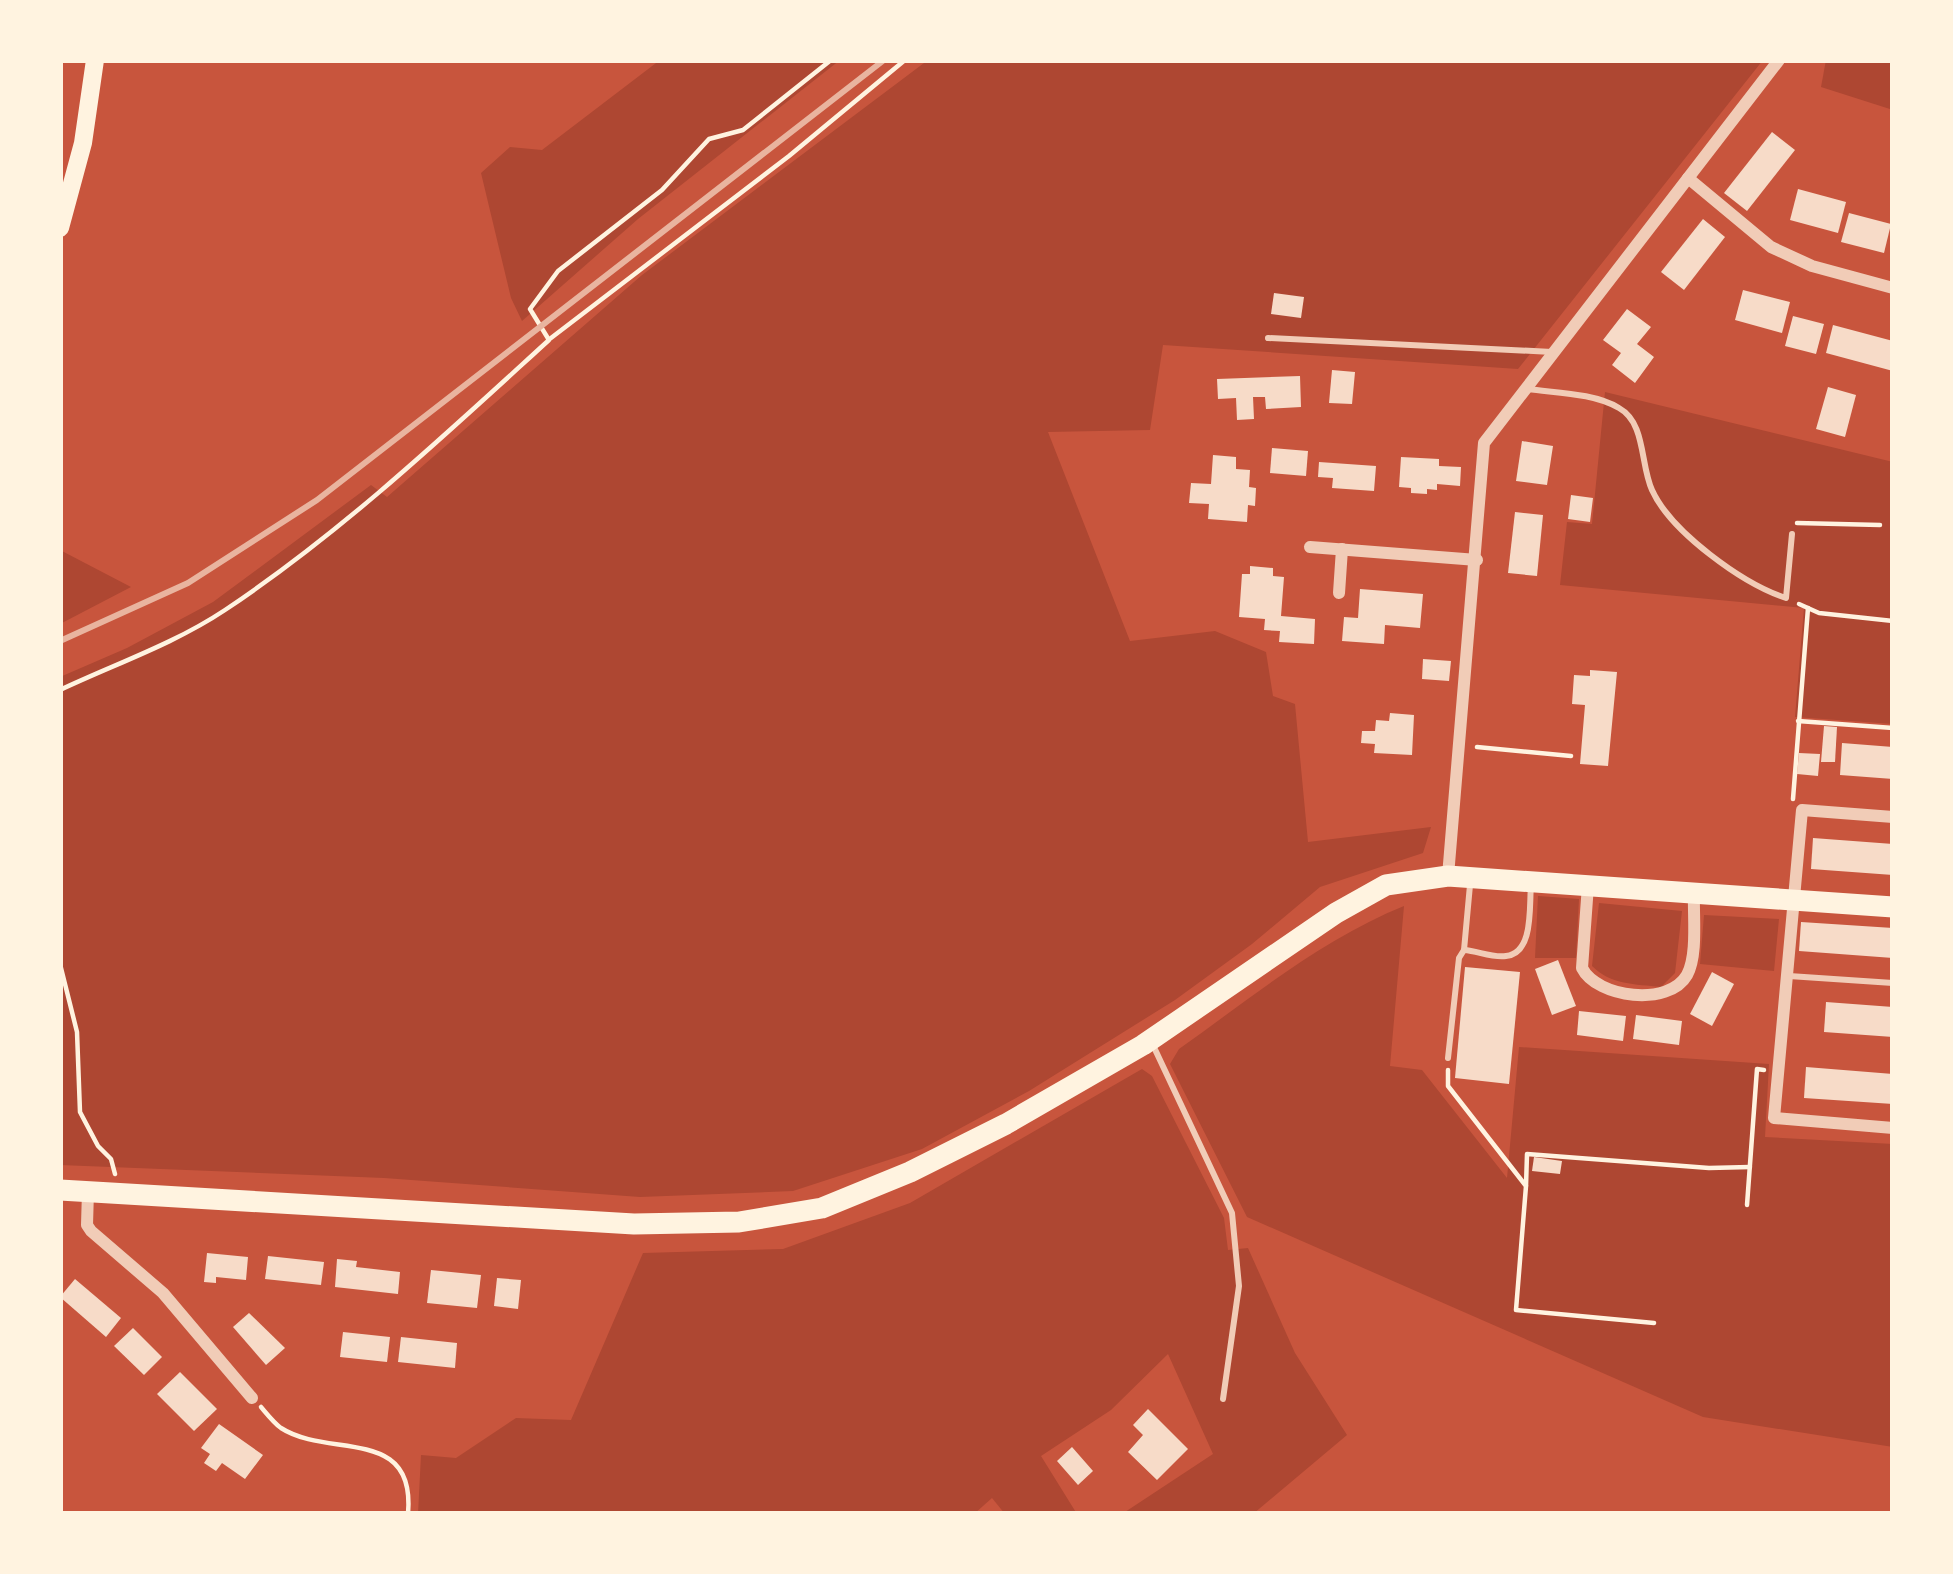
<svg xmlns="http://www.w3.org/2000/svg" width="1953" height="1574" font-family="'Fira Sans',sans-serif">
	<rect width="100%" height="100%" fill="#c8553d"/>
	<!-- green -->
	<g fill="#ae4732">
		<polygon points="660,60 840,60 638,219 522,321 511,298 481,173 510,147 542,150"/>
		<polygon points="928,60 1763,60 1518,369 1163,345 1150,430 1048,432 1130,641 1215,631 1266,652 1273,696 1295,704 1308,842 1431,827 1423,853 1320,887 1252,944 1175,1000 1029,1091 922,1149 793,1191 640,1197 384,1178 60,1165 60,677 127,648 213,602 371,485 387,497 642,275"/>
		<polygon points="1826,60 1893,60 1893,110 1821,87"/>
		<polygon points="1605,392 1893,462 1893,724 1795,717 1804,608 1560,585 1567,522 1592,524"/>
		<polygon points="60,550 131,587 60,624"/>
		<polygon points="1538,896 1579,899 1576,958 1535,958"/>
		<path d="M1599 903 1682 911 1675 973 1661 987C1635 984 1611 985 1592 966Z"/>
		<path d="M1404 906 1390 1066 1422 1070 1507 1178 1519 1047 1769 1064 1765 1137 1893 1144V1447L1703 1417 1247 1217 1170 1064 1179 1049C1251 998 1322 939 1404 906Z"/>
		<polygon points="1704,915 1779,919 1774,971 1700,964"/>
		<polygon points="1142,1069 1152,1076 1224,1218 1228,1250 1248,1248 1295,1353 1347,1435 1253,1514 1122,1514 1213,1454 1168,1354 1111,1410 1041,1456 1077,1514 1005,1514 992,1498 974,1514 418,1514 421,1455 456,1458 516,1418 571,1420 643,1253 783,1249 910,1203"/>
	</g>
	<!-- building -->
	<g fill="#f7dbc8">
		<polygon points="1772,132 1795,150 1747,211 1724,193"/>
		<polygon points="1798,189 1846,202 1838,233 1790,220"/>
		<polygon points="1849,213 1891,224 1884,253 1841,242"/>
		<polygon points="1703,219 1725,237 1684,290 1661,272"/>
		<polygon points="1743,290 1790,302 1782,333 1735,320"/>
		<polygon points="1274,293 1304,297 1301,318 1271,314"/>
		<polygon points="1627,309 1651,327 1637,344 1654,357 1635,383 1612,365 1621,353 1603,340"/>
		<polygon points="1793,316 1824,324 1816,354 1785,346"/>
		<polygon points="1833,325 1893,341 1893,371 1826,353"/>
		<polygon points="1332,370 1355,372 1352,404 1329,403"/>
		<polygon points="1300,376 1301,407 1266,409 1265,397 1253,397 1254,419 1237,420 1236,398 1218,399 1217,379"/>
		<polygon points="1828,387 1856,395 1845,437 1816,429"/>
		<polygon points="1522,441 1553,446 1547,485 1516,481"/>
		<polygon points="1272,448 1308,451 1306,476 1270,473"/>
		<polygon points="1213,455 1236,457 1236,469 1250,470 1249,487 1256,488 1255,506 1248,505 1247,522 1208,519 1209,504 1189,503 1191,483 1211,484"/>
		<polygon points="1401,457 1439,459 1439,466 1461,467 1460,486 1437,484 1437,490 1427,489 1427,494 1411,493 1411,488 1399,487"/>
		<polygon points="1319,462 1376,466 1374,491 1332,488 1333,478 1318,477"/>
		<polygon points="1571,495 1593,498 1590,522 1568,519"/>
		<polygon points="1515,512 1543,515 1537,576 1508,573"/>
		<polygon points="1250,566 1273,568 1273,576 1284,577 1281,616 1315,619 1314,644 1279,642 1280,631 1264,630 1265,619 1239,617 1242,574 1250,574"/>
		<polygon points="1360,589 1423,594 1420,628 1385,625 1384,644 1342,641 1344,617 1358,618"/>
		<polygon points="1423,659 1451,661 1449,681 1422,679"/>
		<polygon points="1590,670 1617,672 1608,766 1580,764 1585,705 1572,704 1574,675 1590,676"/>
		<polygon points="1390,713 1414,715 1412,755 1374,753 1375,744 1361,743 1362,731 1375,731 1376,720 1389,721"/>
		<polygon points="1824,726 1837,727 1835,762 1821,762"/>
		<polygon points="1842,743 1893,747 1893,779 1840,775"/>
		<polygon points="1799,753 1820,754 1818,776 1797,774"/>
		<polygon points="1813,838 1893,844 1893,875 1811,869"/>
		<polygon points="1801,922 1893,928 1893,958 1799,951"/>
		<polygon points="1558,960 1576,1006 1552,1015 1535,969"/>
		<polygon points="1465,967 1520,972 1509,1084 1455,1078"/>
		<polygon points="1712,972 1734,984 1712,1026 1690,1014"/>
		<polygon points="1826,1002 1893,1007 1893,1037 1824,1032"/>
		<polygon points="1579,1011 1626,1016 1623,1041 1577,1035"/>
		<polygon points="1636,1015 1682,1021 1679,1045 1633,1039"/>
		<polygon points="1806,1067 1893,1074 1893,1104 1804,1098"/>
		<polygon points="1534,1157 1562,1161 1560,1174 1532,1171"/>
		<polygon points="207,1253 248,1257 246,1280 216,1277 216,1283 204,1282"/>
		<polygon points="268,1256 324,1262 321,1285 265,1279"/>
		<polygon points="337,1259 357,1261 356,1267 400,1272 398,1294 335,1287"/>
		<polygon points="431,1270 481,1275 477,1308 427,1303"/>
		<polygon points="497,1278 521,1280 518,1309 494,1306"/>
		<polygon points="75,1279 121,1318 106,1337 60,1297"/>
		<polygon points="249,1313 285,1348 266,1365 233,1327"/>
		<polygon points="133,1328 162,1357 144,1375 114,1346"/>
		<polygon points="343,1332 390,1337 387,1362 340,1357"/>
		<polygon points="401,1337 457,1343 455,1368 398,1362"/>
		<polygon points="180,1372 217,1409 194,1431 157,1394"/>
		<polygon points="1148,1409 1188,1449 1157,1480 1128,1452 1143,1435 1133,1425"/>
		<polygon points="219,1424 263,1455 245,1479 222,1463 216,1471 204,1463 210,1454 201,1448"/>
		<polygon points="1072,1447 1093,1471 1078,1485 1057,1461"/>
	</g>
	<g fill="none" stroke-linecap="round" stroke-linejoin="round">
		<!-- path -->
		<g stroke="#fff3e0" stroke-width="4.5">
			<polyline points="551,338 789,156 905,60"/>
			<polyline points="1797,523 1880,525"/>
			<polyline points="1799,604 1819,613 1893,621"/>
			<path d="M60 690C115 664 174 644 225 610 342 532 446 434 549 340L530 309 558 271 662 190 709 139 743 130 831 60"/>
			<polyline points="1798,721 1893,728"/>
			<polyline points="1477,747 1571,756"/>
			<polyline points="1793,799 1808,608"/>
			<polyline points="60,964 77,1032 80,1112 98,1146 111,1159 115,1174"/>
			<polyline points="1448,1070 1448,1086 1526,1186 1516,1310 1654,1323"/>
			<polyline points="1526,1186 1527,1154 1709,1168 1750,1167"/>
			<polyline points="1747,1205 1757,1069 1764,1070"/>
			<path d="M261 1407C267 1414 274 1423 281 1428 329 1459 416 1425 408 1514"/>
		</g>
		<!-- service -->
		<g stroke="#f1ccb7" stroke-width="6">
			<polyline points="1268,338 1552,352"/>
			<path d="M1528 389C1556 393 1594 393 1619 408 1646 423 1640 464 1652 490 1671 532 1743 584 1786 598L1792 534"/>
			<path d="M1470 885 1464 950C1478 951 1492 958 1506 956 1534 953 1529 907 1531 885"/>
			<polyline points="1789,976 1893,983"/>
			<polyline points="1152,1043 1232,1213 1239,1286 1223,1399"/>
			<polyline points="1448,1058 1459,958 1464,950"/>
		</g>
		<!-- minor -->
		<g stroke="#f1ccb7" stroke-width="12">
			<polyline points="1688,178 1771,247 1812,266 1893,288"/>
			<polyline points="1310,547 1477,560"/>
			<polyline points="1339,593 1342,549"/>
			<polyline points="1893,817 1802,810 1774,1118 1893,1128"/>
			<polyline points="1448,876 1484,443 1779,60"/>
			<path d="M1588 885 1582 968C1597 998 1669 1007 1687 975 1698 955 1693 915 1694 892"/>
			<polyline points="88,1191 87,1225 91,1231 163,1293 252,1398"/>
		</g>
		<!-- primary -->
		<polyline stroke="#fff3e0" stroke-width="18" points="60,228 83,143 95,60"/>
		<!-- trunk -->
		<polyline stroke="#fff3e0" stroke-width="21" points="60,1190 634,1224 739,1222 822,1208 910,1172 1006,1124 1143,1045 1336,913 1386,885 1448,876 1893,907"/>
		<!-- rail -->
		<polyline stroke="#e9b49f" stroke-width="6" points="60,641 188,583 317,500 884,60"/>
	</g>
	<!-- border -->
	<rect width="1953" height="1574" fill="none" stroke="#fff3e0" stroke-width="126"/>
</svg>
